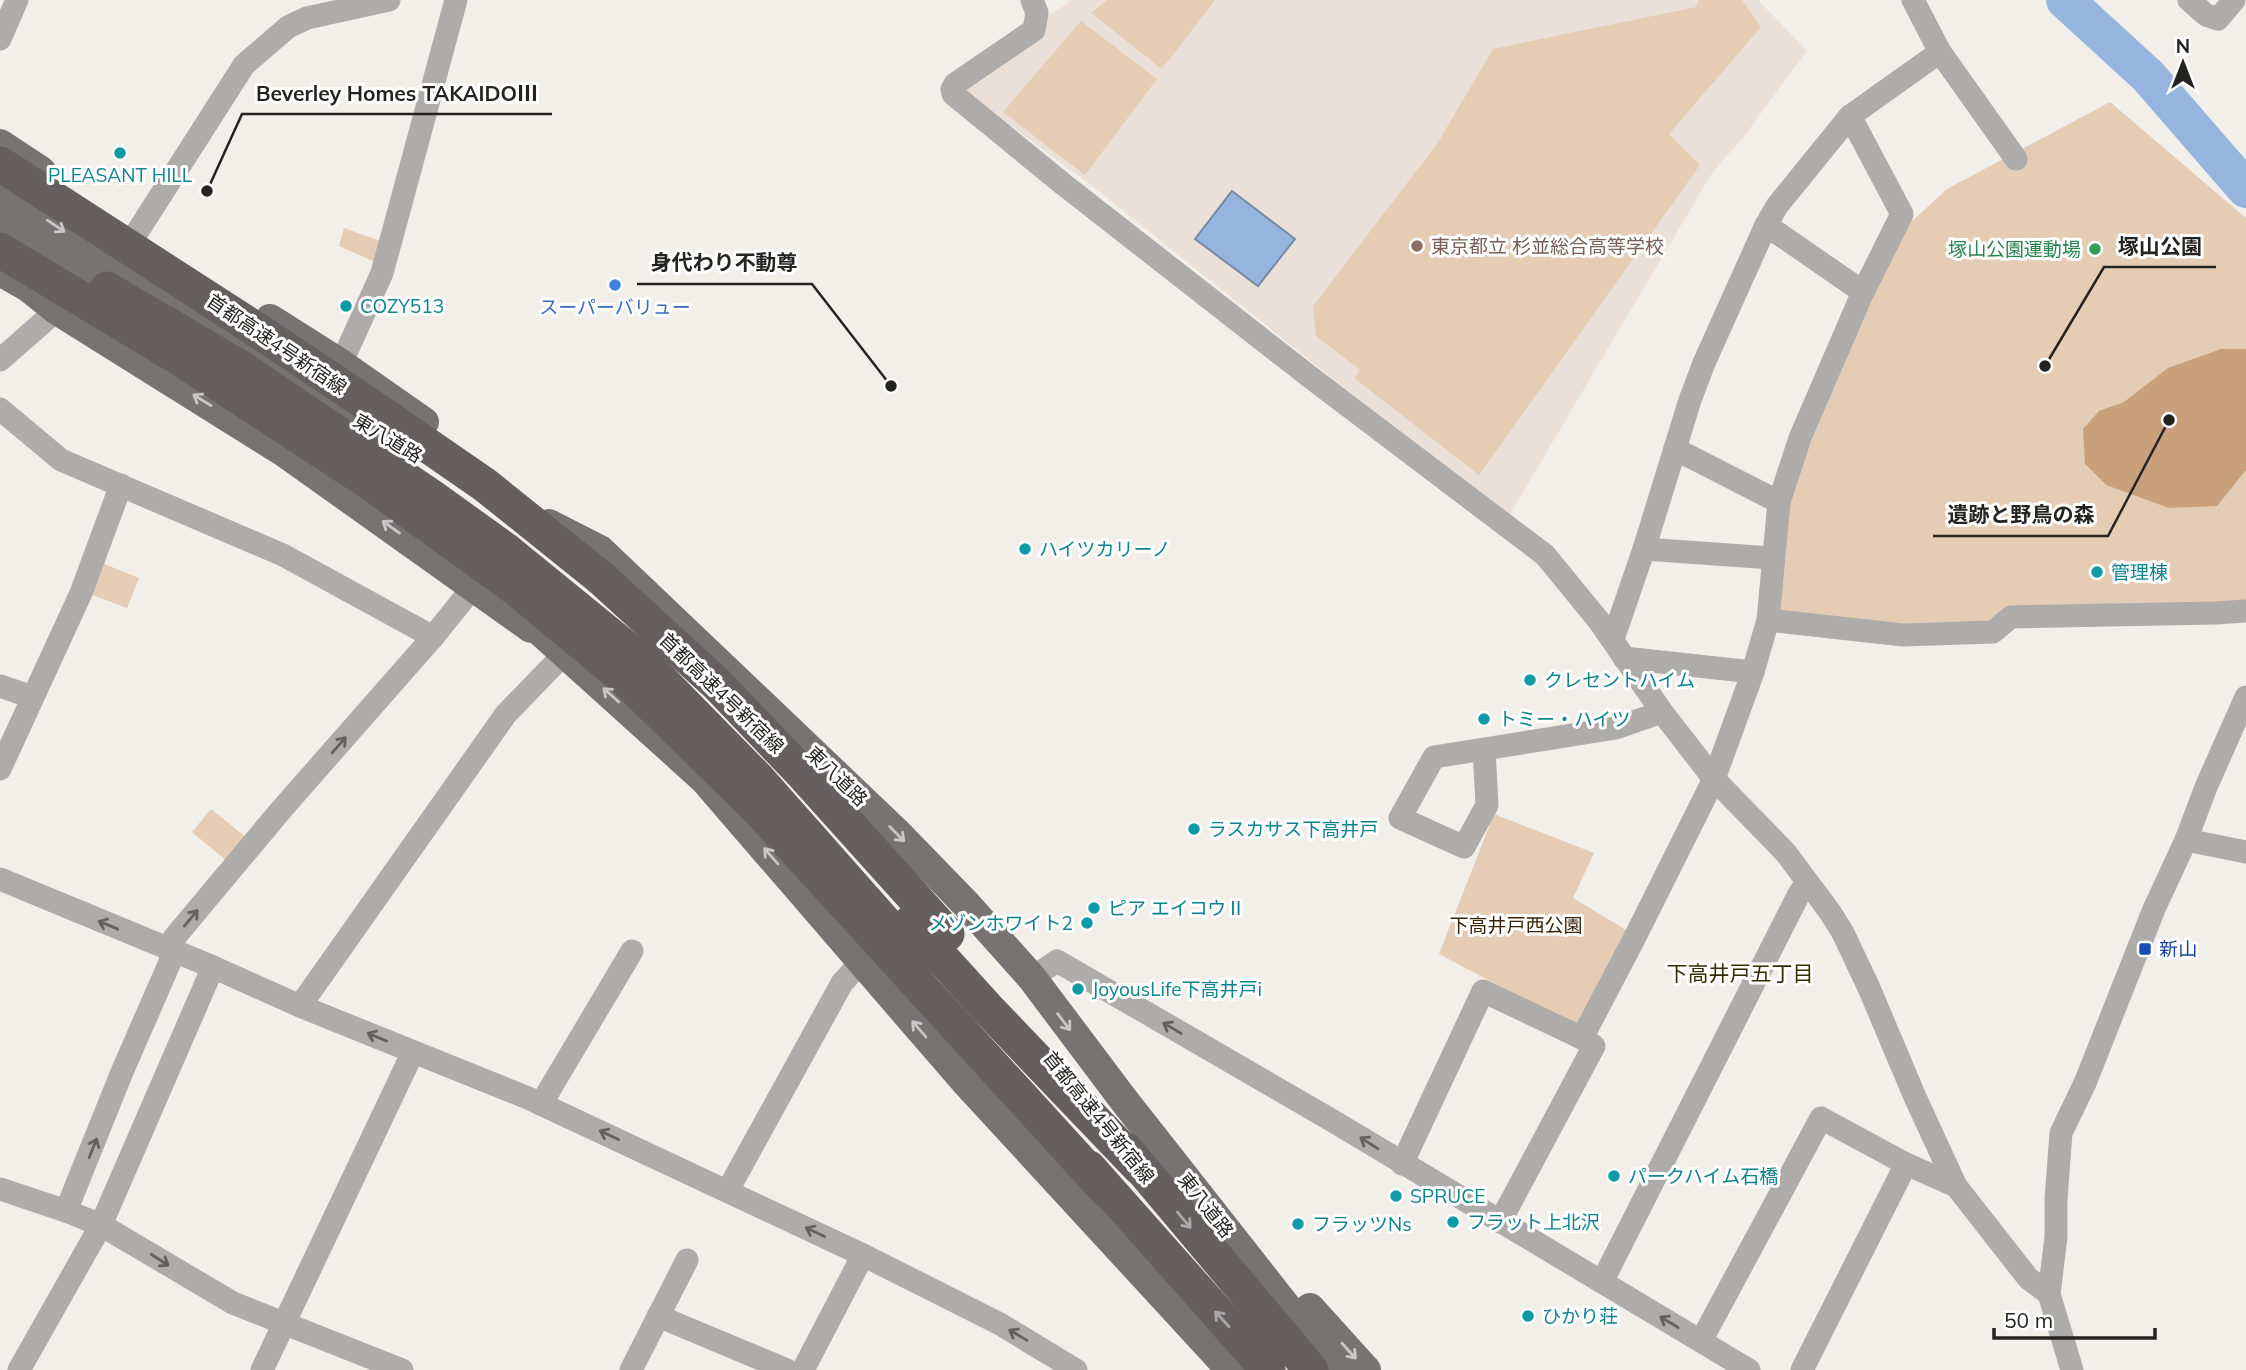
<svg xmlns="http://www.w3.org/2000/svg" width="2246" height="1370" font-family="Mulish,'Noto Sans JP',sans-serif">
	<rect width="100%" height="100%" fill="#f2eeea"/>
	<!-- built -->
	<polygon fill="#ebe0d7" points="1073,0 1758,0 1807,51 1745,135 1712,173 1510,514 1342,386 1087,182 966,92 966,84 1042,20"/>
	<!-- green -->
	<g fill="#e5ccb5">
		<polygon points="1107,0 1215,0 1162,69 1091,13"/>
		<polygon points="1699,0 1742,0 1761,27 1669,134 1700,165 1479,475 1354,378 1360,370 1316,336 1313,306 1437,144 1493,49 1696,7"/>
		<polygon points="1081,21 1157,79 1085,175 1003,112"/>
		<polygon points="2110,102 2246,218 2246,604 2113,617 1908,626 1773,616 1785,503 1902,230 1947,189"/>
		<polygon points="344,228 383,242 377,263 339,246"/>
		<polygon points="102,563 139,578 127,608 87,593"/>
		<polygon points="211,809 247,838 228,862 192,832"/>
		<polygon points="1494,814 1594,853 1573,898 1628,931 1581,1029 1439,954"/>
	</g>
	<!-- forest -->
	<polygon fill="#c8a17c" points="2221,349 2246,349 2246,470 2217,506 2169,508 2106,485 2085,464 2083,429 2099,411 2124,402 2168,368"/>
	<!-- water -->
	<polygon fill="#96b5de" stroke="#7489a6" stroke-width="2" points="1232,191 1295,239 1258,286 1195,239"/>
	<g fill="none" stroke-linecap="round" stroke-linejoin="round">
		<!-- river -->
		<polyline stroke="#96b5de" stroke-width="38" points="2065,0 2148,76 2246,189"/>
		<!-- minor -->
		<g stroke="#aeabab" stroke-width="23">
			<polyline points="1032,0 1037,13 1034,30 955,84 952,89 953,94 1063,184 1310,377 1545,555 1599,621 1662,712 1714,779 1786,853 1830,912 1843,933 1869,988 1915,1097 1956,1186 2028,1278 2049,1294"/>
			<polyline points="1913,0 1940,52 2016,159"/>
			<polyline points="2189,0 2206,15 2218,19 2234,0"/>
			<polyline points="0,39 17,0"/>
			<polyline points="1766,225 1863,292"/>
			<polyline points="136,234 244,65 288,27 307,18 389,0"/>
			<polyline points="0,360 57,310"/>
			<polyline points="341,364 382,273 456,0"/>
			<polyline points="0,409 61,460 283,555 433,637"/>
			<polyline points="1675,449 1779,502"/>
			<polyline points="1644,549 1772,558"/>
			<polyline points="1768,620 1903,635 1993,632 2011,617 2216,613 2246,611"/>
			<polyline points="1613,639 1644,549 1690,400 1704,363 1766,225 1777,206 1850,116 1940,52"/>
			<polyline points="1624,658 1753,672"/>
			<polyline points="0,686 32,697"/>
			<polyline points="1484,749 1487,805 1464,847 1400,818 1434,757 1616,728 1662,712"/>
			<polyline points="0,769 81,593 121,485"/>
			<polyline points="2186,840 2246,852"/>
			<polyline points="0,879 213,967 300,1006 528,1098 863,1255 1000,1324 1076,1370"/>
			<polyline points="1032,978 1057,961 1333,1121 1749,1370"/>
			<polyline points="300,1006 506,714 565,653"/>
			<polyline points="1582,1038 1633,941 1714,779 1753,672 1768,620 1779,502 1800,438 1863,292 1902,214 1850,116"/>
			<polyline points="541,1104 632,951"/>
			<polyline points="1402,1164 1483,991 1582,1038 1594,1046 1500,1222"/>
			<polyline points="0,1189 66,1211 101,1225 233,1303 402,1370"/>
			<polyline points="728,1190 842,983 862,961"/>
			<polyline points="66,1211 122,1072 170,962 174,938 281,810 433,637 474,586"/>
			<polyline points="1602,1282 1799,894 1807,882"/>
			<polyline points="658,1316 787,1370"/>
			<polyline points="1701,1341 1821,1118 1906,1164 1956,1186"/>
			<polyline points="19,1370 101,1225 213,967"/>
			<polyline points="262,1370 413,1052"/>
			<polyline points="631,1370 687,1260"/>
			<polyline points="803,1370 863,1255"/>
			<polyline points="1802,1370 1906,1164"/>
			<polyline points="2072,1370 2049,1294 2056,1237 2056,1199 2061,1133 2085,1083 2154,909 2186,840 2206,787 2246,697"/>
		</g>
		<!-- major -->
		<g stroke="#787373" stroke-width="30">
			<polyline points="0,144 41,171"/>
			<polyline points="0,187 217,334 409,451"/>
			<polyline points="0,215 125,303"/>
			<polyline points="0,271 28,287 57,310 284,452 531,628"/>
			<polyline points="270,319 341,364 424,422"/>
			<polyline points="549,524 600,550 895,831 966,904 1032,978 1123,1099 1336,1370"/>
			<polyline points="519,612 704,779 964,1080 1231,1370"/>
			<polyline points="1310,1308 1366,1370"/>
		</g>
		<!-- highway -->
		<g stroke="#655f60" stroke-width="35">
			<polyline points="107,289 238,366 432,497 507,551 642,661 758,779 918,960"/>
			<polyline points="601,578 716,683 803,774 947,934"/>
			<polyline points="910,923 987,1008 1140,1168"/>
			<polyline points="1126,1150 1311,1370"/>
			<polyline points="1089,1168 1268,1370"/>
		</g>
		<!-- highway-bridge -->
		<g stroke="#655f60" stroke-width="35">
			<polyline points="0,164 260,332 375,409 485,485 601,578"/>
			<polyline points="0,250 184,361 366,480 514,587 624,678 759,810 1108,1192"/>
		</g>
	</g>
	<!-- one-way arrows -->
	<defs><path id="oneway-shaft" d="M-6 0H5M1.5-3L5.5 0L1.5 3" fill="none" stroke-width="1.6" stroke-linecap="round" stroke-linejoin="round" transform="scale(1.75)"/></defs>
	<g stroke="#c9c7c7">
		<use href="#oneway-shaft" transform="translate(56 226) rotate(34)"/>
		<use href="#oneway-shaft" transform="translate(202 400) rotate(-148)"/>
		<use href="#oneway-shaft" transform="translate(391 527) rotate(-145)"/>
		<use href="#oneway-shaft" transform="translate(611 695) rotate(-138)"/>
		<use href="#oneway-shaft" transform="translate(897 834) rotate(45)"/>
		<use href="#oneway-shaft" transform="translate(771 856) rotate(-131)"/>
		<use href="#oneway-shaft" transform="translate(1064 1022) rotate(53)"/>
		<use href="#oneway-shaft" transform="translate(919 1029) rotate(-131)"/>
		<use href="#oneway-shaft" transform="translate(1349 1351) rotate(48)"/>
	</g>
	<g stroke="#636060">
		<use href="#oneway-shaft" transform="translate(339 745) rotate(-49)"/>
		<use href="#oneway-shaft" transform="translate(191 918) rotate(-50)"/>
		<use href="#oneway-shaft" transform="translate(108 925) rotate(-157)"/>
		<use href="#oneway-shaft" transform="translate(1172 1028) rotate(-149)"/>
		<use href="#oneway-shaft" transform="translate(377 1037) rotate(-157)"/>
		<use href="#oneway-shaft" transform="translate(609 1135) rotate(-155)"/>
		<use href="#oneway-shaft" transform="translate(1369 1143) rotate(-148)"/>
		<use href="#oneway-shaft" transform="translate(93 1148) rotate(-68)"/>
		<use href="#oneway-shaft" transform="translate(815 1232) rotate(-154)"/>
		<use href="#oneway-shaft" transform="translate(160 1260) rotate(33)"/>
		<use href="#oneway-shaft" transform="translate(1669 1322) rotate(-149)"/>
		<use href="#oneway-shaft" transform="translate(1018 1335) rotate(-149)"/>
	</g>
	<g stroke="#aaa7a8">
		<use href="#oneway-shaft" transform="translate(1184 1220) rotate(50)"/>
		<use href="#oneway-shaft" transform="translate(1222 1319) rotate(-132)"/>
	</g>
	<!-- markers -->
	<g fill="#0f9aa8" stroke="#fff" stroke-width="2.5">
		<circle cx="120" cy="153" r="7"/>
		<circle cx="346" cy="306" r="7"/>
		<circle cx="1025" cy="549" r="7"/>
		<circle cx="2097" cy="572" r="7"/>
		<circle cx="1530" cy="680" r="7"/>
		<circle cx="1484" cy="719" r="7"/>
		<circle cx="1194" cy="829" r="7"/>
		<circle cx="1094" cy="908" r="7"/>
		<circle cx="1087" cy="923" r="7"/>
		<circle cx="1078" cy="989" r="7"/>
		<circle cx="1614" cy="1176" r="7"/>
		<circle cx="1396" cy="1196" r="7"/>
		<circle cx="1453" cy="1222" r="7"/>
		<circle cx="1298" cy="1224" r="7"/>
		<circle cx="1528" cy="1316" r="7"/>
	</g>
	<circle fill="#8d6e63" stroke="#fff" stroke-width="2.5" cx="1417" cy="246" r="7"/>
	<circle fill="#2e9e5b" stroke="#fff" stroke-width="2.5" cx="2095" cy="249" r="7"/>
	<circle fill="#3f7fe0" stroke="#fff" stroke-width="2.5" cx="615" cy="285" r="7"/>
	<rect fill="#1a4fb4" stroke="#fff" stroke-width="2.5" x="2138" y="942" width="14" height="14" rx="3.5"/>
	<g text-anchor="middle" stroke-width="6" stroke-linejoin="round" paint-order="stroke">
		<!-- culture labels -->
		<g font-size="19" fill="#0d838f" stroke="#fff" text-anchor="start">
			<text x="120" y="182" text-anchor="middle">PLEASANT HILL</text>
			<text x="360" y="313">COZY513</text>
			<text x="1039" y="556">ハイツカリーノ</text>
			<text x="2111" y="579">管理棟</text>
			<text x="1544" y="687">クレセントハイム</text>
			<text x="1498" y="726">トミー・ハイツ</text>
			<text x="1208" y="836">ラスカサス下高井戸</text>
			<text x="1108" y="915">ピア エイコウⅡ</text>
			<text x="1073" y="930" text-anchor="end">メゾンホワイト2</text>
			<text x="1092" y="996">JoyousLife下高井戸i</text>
			<text x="1628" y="1183">パークハイム石橋</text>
			<text x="1410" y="1203">SPRUCE</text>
			<text x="1467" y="1229">フラット上北沢</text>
			<text x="1312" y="1231">フラッツNs</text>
			<text x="1542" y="1323">ひかり荘</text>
		</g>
		<!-- education labels -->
		<g font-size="19" fill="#785e54" stroke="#fff" text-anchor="start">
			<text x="1431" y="253">東京都立 杉並総合高等学校</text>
		</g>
		<!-- leisure labels -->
		<g font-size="19" fill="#27864d" stroke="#fff" text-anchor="end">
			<text x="2081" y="256">塚山公園運動場</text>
		</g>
		<!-- shop labels -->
		<g font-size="19" fill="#366cbe" stroke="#fff">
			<text x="615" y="314">スーパーバリュー</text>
		</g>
		<!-- street labels -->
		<g font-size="19" fill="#252322" stroke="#fff">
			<text transform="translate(277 344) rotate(34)" y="7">首都高速4号新宿線</text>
			<text transform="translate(388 438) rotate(31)" y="7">東八道路</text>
			<text transform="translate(722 693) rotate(44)" y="7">首都高速4号新宿線</text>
			<text transform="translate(837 776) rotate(44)" y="7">東八道路</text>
			<text transform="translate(1099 1117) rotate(51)" y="7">首都高速4号新宿線</text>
			<text transform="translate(1206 1205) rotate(52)" y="7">東八道路</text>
		</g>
		<!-- park labels -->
		<g font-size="19" fill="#3d2304" stroke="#fff">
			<text x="1516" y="932">下高井戸西公園</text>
		</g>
		<!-- transit labels -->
		<g font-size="19" fill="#164399" stroke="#fff" text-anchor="start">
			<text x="2159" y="956">新山</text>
		</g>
		<!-- neighbourhood labels -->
		<g font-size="21" fill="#332d02" stroke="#fff">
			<text x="1740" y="981">下高井戸五丁目</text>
		</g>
	</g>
	<!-- callouts -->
	<path fill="none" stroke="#252322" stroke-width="2.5" d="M207 191L242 114H552M2045 366L2104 267H2216M891 386L812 284H637M2169 420L2108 536H1933"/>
	<g fill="#252322" stroke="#fff" stroke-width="2.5">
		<circle cx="207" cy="191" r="7"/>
		<circle cx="2045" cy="366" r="7"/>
		<circle cx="891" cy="386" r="7"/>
		<circle cx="2169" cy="420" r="7"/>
	</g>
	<g font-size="21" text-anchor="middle" font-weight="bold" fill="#252322" stroke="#fff" stroke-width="6" stroke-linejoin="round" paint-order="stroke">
		<text x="397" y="101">Beverley Homes TAKAIDOⅢ</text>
		<text x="2160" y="254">塚山公園</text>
		<text x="724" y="270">身代わり不動尊</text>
		<text x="2021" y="522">遺跡と野鳥の森</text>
	</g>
	<!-- north arrow -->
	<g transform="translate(2183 63)" stroke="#ffffff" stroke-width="5" paint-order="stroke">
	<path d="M0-5L12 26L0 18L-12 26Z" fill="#252322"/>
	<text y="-10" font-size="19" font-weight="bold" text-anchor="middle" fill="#252322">N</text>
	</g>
	<!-- scale -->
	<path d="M1994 1328v10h161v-10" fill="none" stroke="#252322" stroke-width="3.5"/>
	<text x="2004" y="1328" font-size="21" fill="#252322" stroke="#ffffff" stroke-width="5" paint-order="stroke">50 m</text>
</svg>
